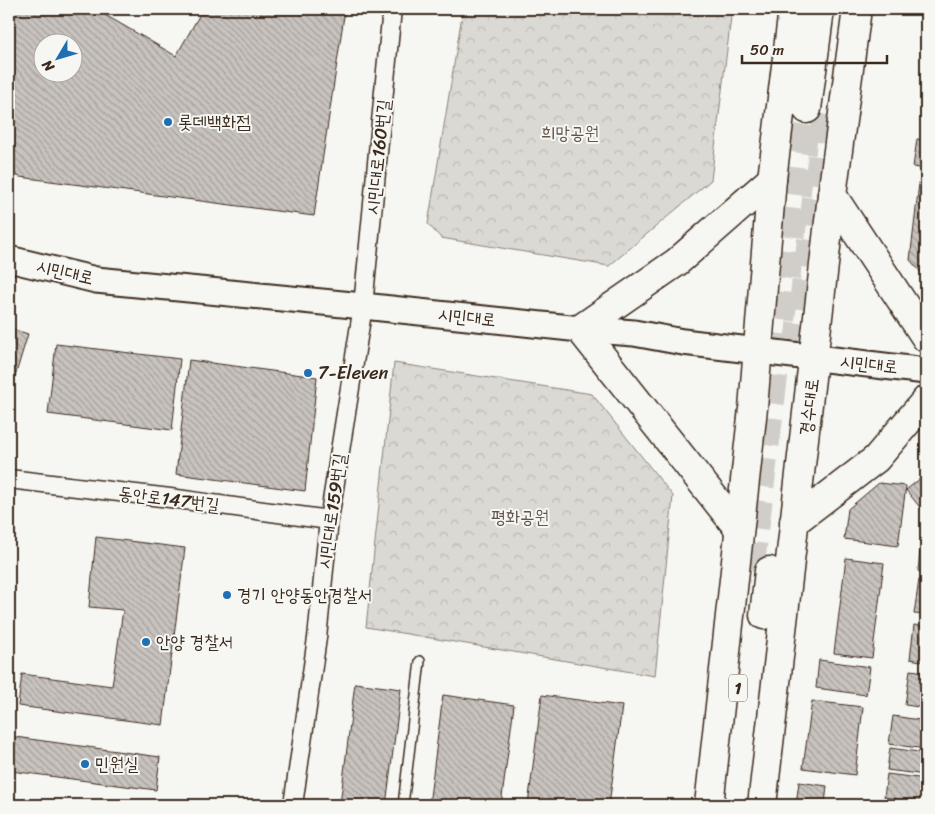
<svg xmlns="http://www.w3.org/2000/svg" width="935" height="814" font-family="Sriracha,'Poor Story',sans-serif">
	<defs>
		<pattern id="park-crowns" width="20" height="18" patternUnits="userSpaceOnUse" patternTransform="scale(1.25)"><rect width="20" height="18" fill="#dad9d3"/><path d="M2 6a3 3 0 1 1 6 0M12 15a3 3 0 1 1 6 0" fill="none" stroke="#bcbab5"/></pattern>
		<pattern id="building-back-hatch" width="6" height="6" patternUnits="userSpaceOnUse" patternTransform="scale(1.25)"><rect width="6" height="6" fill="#c8c3be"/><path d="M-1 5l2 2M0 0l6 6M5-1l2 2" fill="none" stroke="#a49f9a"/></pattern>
	</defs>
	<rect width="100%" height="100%" fill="#f6f6f2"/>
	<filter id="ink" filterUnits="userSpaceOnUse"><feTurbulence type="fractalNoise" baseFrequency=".02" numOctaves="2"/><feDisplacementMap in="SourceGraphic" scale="10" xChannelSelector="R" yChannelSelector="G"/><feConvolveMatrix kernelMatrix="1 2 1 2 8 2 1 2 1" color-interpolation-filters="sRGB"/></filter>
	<g filter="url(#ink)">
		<!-- park -->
		<g fill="url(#park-crowns)" stroke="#8a8278">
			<polygon points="463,9 732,9 711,180 609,266 441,238 428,224"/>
			<polygon points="394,363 592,394 673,496 655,676 366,627"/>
		</g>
		<!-- building -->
		<g fill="url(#building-back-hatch)" stroke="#3b2a1e" fill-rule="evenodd">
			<path d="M9 9H95L176 56 203 9H345L314 216 20 177 9 172ZM42 42H72V72H42Z"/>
			<polygon points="917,139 926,140 926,169 913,167"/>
			<polygon points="920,175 926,176 926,278 910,260"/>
			<polygon points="9,328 28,334 9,396"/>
			<polygon points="56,344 180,359 172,430 48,414"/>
			<polygon points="189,360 317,377 305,491 176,474"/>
			<polygon points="926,474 926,508 923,511 906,490"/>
			<polygon points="879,483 906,486 898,546 844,539 848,509"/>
			<polygon points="924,521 926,521 926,548 921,547"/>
			<polygon points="96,537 185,548 163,725 18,706 22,674 112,686 123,610 89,607"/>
			<polygon points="920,551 926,552 926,573 918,571"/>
			<polygon points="846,558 884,563 872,658 834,653"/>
			<polygon points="919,580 926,581 926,615 914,614"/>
			<polygon points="914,625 926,627 926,662 910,659"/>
			<polygon points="819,660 870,667 866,695 816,688"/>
			<polygon points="910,670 926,672 926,708 905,705"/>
			<polygon points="355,683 401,689 386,805 340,805"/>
			<polygon points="443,695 514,705 501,805 429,805"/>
			<polygon points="542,695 622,706 609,805 528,805"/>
			<polygon points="812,701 863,707 855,775 803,768"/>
			<polygon points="893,716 926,721 926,749 889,744"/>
			<polygon points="15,737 160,757 156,790 11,771"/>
			<polygon points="890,748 926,753 926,775 887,770"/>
			<polygon points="887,774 926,779 926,803 884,797"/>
			<polygon points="799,782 827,786 825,804 832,805 796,805"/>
		</g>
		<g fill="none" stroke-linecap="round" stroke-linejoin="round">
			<!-- primary-tunnel -->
			<g stroke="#d1cdc8" stroke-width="28" stroke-dasharray="28 14" stroke-linecap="butt">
				<polyline points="797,351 827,113"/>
				<polyline points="750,570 807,109"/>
			</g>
			<!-- lane casing -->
			<g stroke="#3b2a1e" stroke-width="12">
				<polyline id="lane" points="403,805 420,661"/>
			</g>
			<!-- street casing -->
			<g stroke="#3b2a1e" stroke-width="21">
				<g id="street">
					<polyline points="9,479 170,498 329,520"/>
					<polyline points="293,805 317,638 329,520 363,306 392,9"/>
				</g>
			</g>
			<!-- secondary casing -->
			<g stroke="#3b2a1e" stroke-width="29">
				<polyline id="secondary" points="9,259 96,280 363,306 580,329 634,333 683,342 926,371"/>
			</g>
			<!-- primary casing -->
			<g stroke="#3b2a1e" stroke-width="31">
				<g id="primary">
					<polyline points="807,109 820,9"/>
					<polyline points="832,195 926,338"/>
					<polyline points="794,522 876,459 926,400"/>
					<polyline points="739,529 580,329 677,262 772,179"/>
					<polyline points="764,615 769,571"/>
					<polyline points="709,805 753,408 772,179 793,9"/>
					<polyline points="762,805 832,195 857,9"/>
				</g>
			</g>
			<!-- lane -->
			<use href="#lane" stroke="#f6f6f2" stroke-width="9"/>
			<!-- street -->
			<use href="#street" stroke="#f6f6f2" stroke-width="18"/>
			<!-- secondary -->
			<use href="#secondary" stroke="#f6f6f2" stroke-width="25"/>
			<!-- primary -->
			<use href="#primary" stroke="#f6f6f2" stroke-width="28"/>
		</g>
	</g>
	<!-- markers -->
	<g fill="#1f6fb2" stroke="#f6f6f2" stroke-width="2">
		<circle cx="168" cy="122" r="5"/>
		<circle cx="308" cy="373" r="5"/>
		<circle cx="227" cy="595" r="5"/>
		<circle cx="146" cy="642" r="5"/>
		<circle cx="85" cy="764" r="5"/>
	</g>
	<g text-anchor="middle" stroke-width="4" stroke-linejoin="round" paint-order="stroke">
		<!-- shield labels -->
		<rect fill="#f6f6f2" stroke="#73675e" stroke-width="1" x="729" y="674.5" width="18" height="27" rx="4"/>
		<g font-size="16" font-weight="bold" fill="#3b2a1e">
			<text x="738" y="694">1</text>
		</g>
		<!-- poi labels -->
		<g font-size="18" fill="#3b2a1e" stroke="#f6f6f2" text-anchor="start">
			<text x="178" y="128">롯데백화점</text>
			<text x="318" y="379">7-Eleven</text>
			<text x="237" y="601">경기 안양동안경찰서</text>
			<text x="156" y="648">안양 경찰서</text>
			<text x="95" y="770">민원실</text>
		</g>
		<!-- park labels -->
		<g font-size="18" fill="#63564b" stroke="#f6f6f2">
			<text x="570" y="139">희망공원</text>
			<text x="520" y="523">평화공원</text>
		</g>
		<!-- street labels -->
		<g font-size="18" fill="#3b2a1e" stroke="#f6f6f2">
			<text transform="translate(378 157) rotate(-84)" y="6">시민대로160번길</text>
			<text transform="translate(65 272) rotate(13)" y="6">시민대로</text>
			<text transform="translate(467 317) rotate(6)" y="6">시민대로</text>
			<text transform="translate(869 364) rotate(6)" y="6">시민대로</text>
			<text transform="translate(809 407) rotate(-83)" y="6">경수대로</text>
			<text transform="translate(169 499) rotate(7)" y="6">동안로147번길</text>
			<text transform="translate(332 511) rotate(-82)" y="6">시민대로159번길</text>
		</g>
	</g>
	<!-- margin -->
	<rect width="935" height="814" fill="none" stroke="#f6f6f2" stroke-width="30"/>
	<rect x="15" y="15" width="905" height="784" fill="none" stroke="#3b2a1e" stroke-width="2" filter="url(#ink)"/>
	<!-- north arrow -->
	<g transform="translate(58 58) rotate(232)"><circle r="24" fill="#f6f6f2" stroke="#aba49d"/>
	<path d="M0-4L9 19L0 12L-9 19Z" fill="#1f6fb2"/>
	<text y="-8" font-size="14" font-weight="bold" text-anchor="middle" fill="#3b2a1e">N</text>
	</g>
	<!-- scale -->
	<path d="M742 55v8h145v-8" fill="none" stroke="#3b2a1e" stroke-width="2.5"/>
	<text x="750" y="55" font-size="15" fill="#3b2a1e" stroke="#f6f6f2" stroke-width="4" paint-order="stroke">50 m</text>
</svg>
